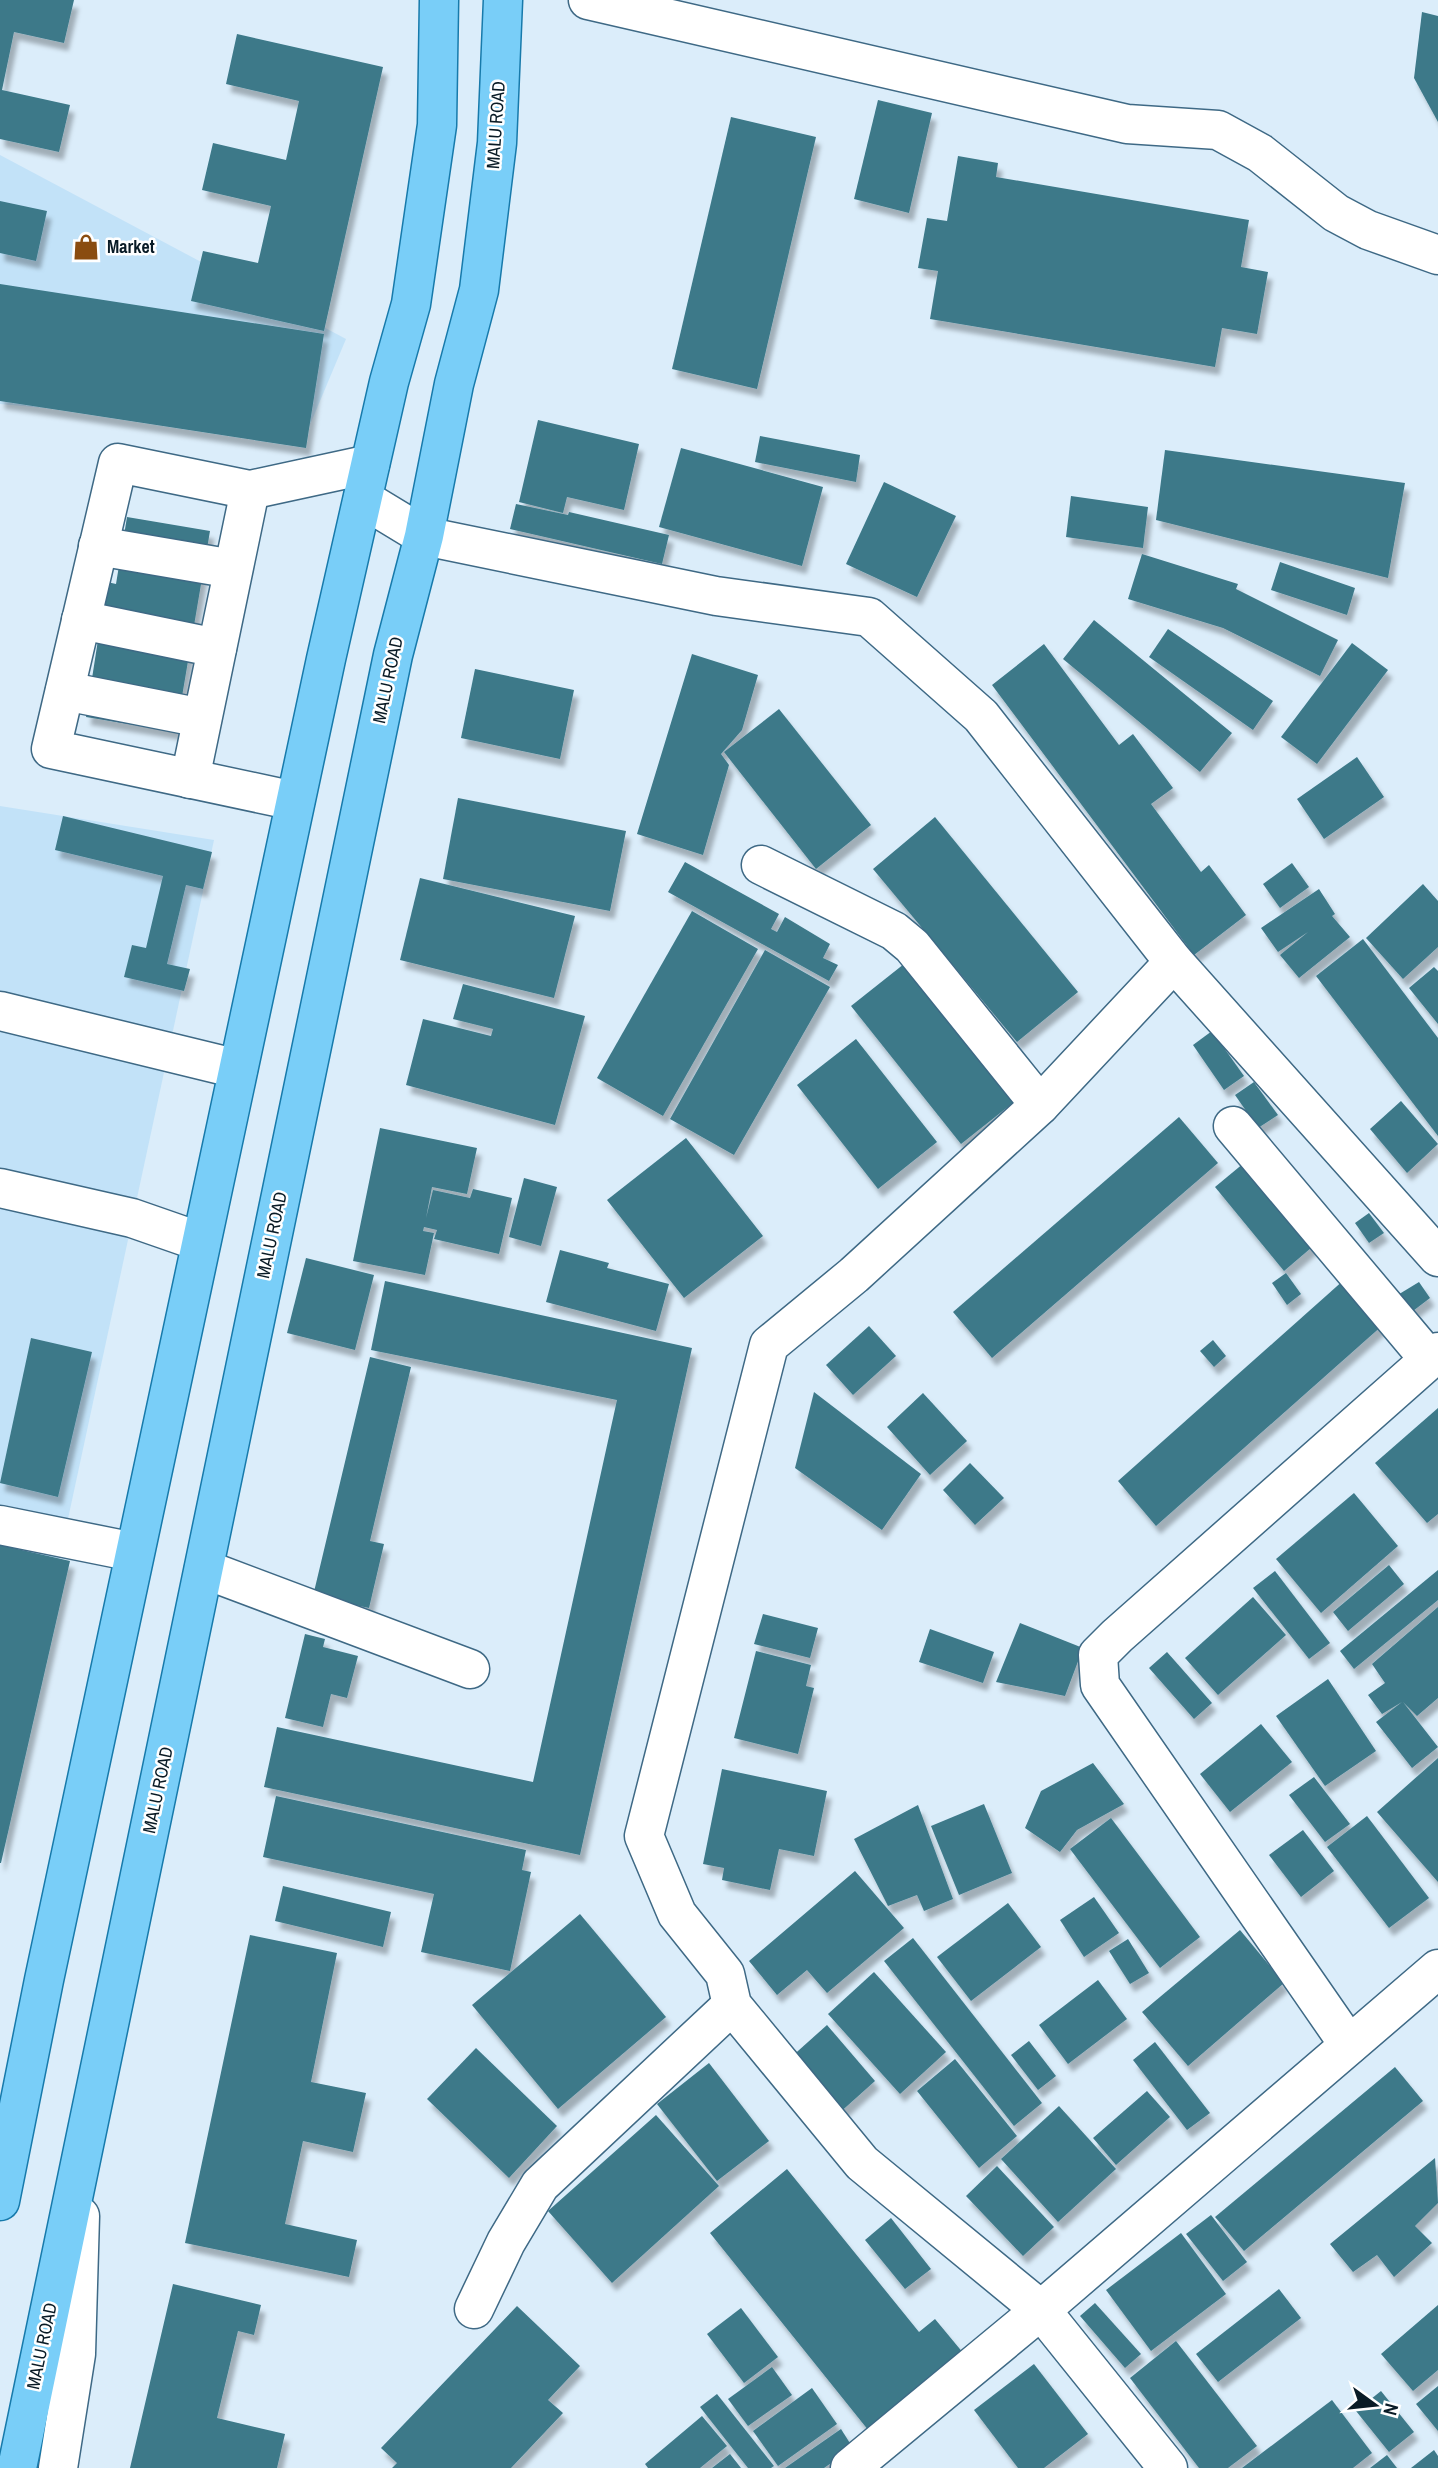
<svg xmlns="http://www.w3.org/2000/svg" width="1438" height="2468" font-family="'Archivo Narrow',sans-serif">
	<defs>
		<filter id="shadow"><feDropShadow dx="4.5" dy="8" stdDeviation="2" flood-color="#0004"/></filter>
	</defs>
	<rect width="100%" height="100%" fill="#dbedfa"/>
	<!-- built -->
	<g fill="#c2e2f8">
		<polygon points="0,155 346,339 307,432 0,404"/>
		<polygon points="0,806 214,840 0,1835"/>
	</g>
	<!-- building -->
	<g fill="#3c7989" filter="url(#shadow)">
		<polygon points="0,0 74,0 64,43 14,32 2,90 70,105 59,152 0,139"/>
		<polygon points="1422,12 1438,16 1438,122 1414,78"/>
		<polygon points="237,34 383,67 324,331 191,301 203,251 258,263 271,206 202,190 213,143 286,160 299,101 226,84"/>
		<polygon points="878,100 932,113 909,213 854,199"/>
		<polygon points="731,117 816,137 757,389 672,369"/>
		<polygon points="958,156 998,163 996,177 1249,220 1241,267 1268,272 1257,334 1222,328 1215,367 930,319 938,271 918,268 927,218 947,221"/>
		<polygon points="0,201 47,211 36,261 0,253"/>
		<polygon points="0,284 324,334 306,448 0,401"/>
		<polygon points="538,420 639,444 624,510 567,497 563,513 519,502"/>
		<polygon points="760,436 860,455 856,482 755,462"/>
		<polygon points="681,448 823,487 802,566 659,527"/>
		<polygon points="1165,450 1405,483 1388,578 1156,520"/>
		<polygon points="884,482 956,516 917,597 846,564"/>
		<polygon points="1071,496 1148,507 1143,548 1066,537"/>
		<polygon points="516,504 568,515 569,512 669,535 662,564 510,529"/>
		<polygon points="127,517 210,531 176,732 86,717 107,582 116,584"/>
		<polygon points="1142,554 1238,584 1236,589 1338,640 1320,676 1223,628 1128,599"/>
		<polygon points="1280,562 1355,588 1347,615 1271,590"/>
		<polygon points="1094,620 1232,733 1200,772 1063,659"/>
		<polygon points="1168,629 1273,701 1253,730 1149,657"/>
		<polygon points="1352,643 1388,670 1317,764 1281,737"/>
		<polygon points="1044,644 1119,745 1133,734 1173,788 1151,804 1201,872 1209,865 1246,915 1194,955 992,685"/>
		<polygon points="692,654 758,675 742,730 721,754 729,765 703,855 637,834"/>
		<polygon points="475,669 574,690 560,759 461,738"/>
		<polygon points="779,709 871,825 816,869 724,752"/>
		<polygon points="1357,757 1384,797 1324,839 1297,799"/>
		<polygon points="458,798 626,831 610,911 443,879"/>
		<polygon points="63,816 212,852 203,889 186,885 167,964 190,969 184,991 124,977 132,945 146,948 163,876 55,850"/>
		<polygon points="935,817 1078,992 1017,1042 873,869"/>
		<polygon points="685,862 779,914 771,929 777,932 785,917 830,944 823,958 838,965 829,981 668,892"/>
		<polygon points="1292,863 1309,887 1280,908 1263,884"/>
		<polygon points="420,878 575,916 554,998 400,960"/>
		<polygon points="1423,884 1438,901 1438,947 1403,979 1366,938"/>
		<polygon points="1319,889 1335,914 1332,916 1350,937 1299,978 1280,955 1308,932 1278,952 1261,928"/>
		<polygon points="692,911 758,949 663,1116 597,1078"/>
		<polygon points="1363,939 1438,1038 1438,1136 1316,976"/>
		<polygon points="765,950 830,987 734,1155 670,1119"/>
		<polygon points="904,964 1014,1102 961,1144 851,1006"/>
		<polygon points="1434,967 1438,971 1438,1024 1409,988"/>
		<polygon points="463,984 585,1016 555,1125 406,1085 423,1019 491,1036 493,1029 453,1019"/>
		<polygon points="1212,1031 1244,1076 1224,1090 1193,1045"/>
		<polygon points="856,1039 937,1142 878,1189 797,1085"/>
		<polygon points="1254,1082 1278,1115 1258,1128 1235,1095"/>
		<polygon points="1401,1101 1438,1144 1407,1173 1370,1129"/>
		<polygon points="1179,1117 1218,1163 992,1358 953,1312"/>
		<polygon points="380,1128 477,1148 467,1194 432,1187 426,1218 433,1190 470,1198 473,1189 512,1198 499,1254 434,1239 437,1230 424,1227 423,1231 434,1233 425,1275 353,1261"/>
		<polygon points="686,1138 763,1236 684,1298 607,1200"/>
		<polygon points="1250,1158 1318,1242 1284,1271 1215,1187"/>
		<polygon points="524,1178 557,1187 541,1246 509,1237"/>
		<polygon points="1369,1213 1384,1233 1369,1243 1355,1223"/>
		<polygon points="560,1250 609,1263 607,1268 669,1284 656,1331 546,1302"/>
		<polygon points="306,1258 374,1275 355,1350 287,1333"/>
		<polygon points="1286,1273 1301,1294 1287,1305 1272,1283"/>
		<polygon points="1345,1279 1384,1324 1156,1526 1118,1481"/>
		<polygon points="385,1281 692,1348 580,1855 264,1787 277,1727 533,1782 617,1400 371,1350"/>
		<polygon points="1419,1282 1430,1298 1409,1314 1396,1296"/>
		<polygon points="869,1326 896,1356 853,1395 826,1365"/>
		<polygon points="31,1338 92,1352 58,1497 0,1483"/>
		<polygon points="1213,1340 1226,1356 1214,1367 1200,1351"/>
		<polygon points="370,1357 411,1367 370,1541 384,1544 369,1608 313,1596"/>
		<polygon points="814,1392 921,1474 882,1530 795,1468"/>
		<polygon points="923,1393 967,1441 930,1475 887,1427"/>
		<polygon points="1438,1408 1438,1514 1427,1523 1375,1463"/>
		<polygon points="970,1463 1004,1498 975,1525 943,1490"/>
		<polygon points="1354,1493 1398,1546 1321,1613 1276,1559"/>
		<polygon points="0,1545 70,1561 1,1863 0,1863"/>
		<polygon points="1389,1565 1404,1584 1348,1631 1333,1612"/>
		<polygon points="1438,1570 1438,1600 1354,1669 1340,1651"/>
		<polygon points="1275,1571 1330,1643 1309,1659 1253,1588"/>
		<polygon points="1253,1597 1286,1635 1218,1695 1185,1658"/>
		<polygon points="1438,1607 1438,1698 1417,1716 1403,1702 1438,1747 1412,1768 1376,1722 1402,1702 1382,1714 1368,1695 1385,1683 1372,1664"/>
		<polygon points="763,1614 818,1628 810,1658 754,1644"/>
		<polygon points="1020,1623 1083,1648 1065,1696 996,1682"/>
		<polygon points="930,1629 994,1652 983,1683 919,1662"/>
		<polygon points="305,1634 325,1639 323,1647 358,1656 347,1698 331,1694 323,1727 285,1718"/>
		<polygon points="756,1651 811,1665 806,1686 814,1688 798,1754 734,1738"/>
		<polygon points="1167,1652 1212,1703 1194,1719 1149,1668"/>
		<polygon points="1328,1679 1376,1751 1325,1786 1276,1716"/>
		<polygon points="1261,1724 1292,1762 1230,1812 1200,1774"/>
		<polygon points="1438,1758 1438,1882 1377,1812"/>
		<polygon points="1093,1763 1124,1804 1077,1830 1060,1852 1025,1828 1041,1791"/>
		<polygon points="722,1769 827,1791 814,1856 779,1849 770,1890 722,1880 724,1868 703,1864"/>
		<polygon points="1314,1777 1350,1824 1325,1842 1289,1795"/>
		<polygon points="276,1796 526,1850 522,1870 531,1872 510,1971 421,1952 434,1894 263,1857"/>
		<polygon points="984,1804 1012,1873 959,1895 931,1826"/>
		<polygon points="918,1805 953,1899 924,1911 917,1895 888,1906 854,1839"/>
		<polygon points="1367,1816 1429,1898 1389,1928 1327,1847"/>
		<polygon points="1111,1818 1200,1937 1160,1968 1070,1849"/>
		<polygon points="1303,1830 1334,1871 1301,1897 1269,1855"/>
		<polygon points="855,1871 904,1928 827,1993 807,1970 777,1995 749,1961"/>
		<polygon points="283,1886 391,1912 383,1947 275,1921"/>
		<polygon points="1094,1897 1119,1933 1084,1957 1060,1920"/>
		<polygon points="1008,1903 1041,1947 971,2001 937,1957"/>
		<polygon points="580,1914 666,2017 558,2109 472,2005"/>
		<polygon points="1240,1930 1284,1983 1188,2066 1142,2012"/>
		<polygon points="250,1935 337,1953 311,2082 366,2093 353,2152 303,2141 285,2224 357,2240 349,2277 185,2243"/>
		<polygon points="913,1938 1042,2103 1014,2126 884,1961"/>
		<polygon points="1128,1939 1149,1973 1130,1984 1109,1951"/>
		<polygon points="874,1972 946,2052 900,2094 828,2014"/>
		<polygon points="1098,1980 1127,2019 1068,2064 1039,2025"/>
		<polygon points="827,2025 875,2081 837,2115 789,2059"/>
		<polygon points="1029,2041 1056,2076 1038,2090 1011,2055"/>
		<polygon points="1155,2042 1210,2113 1187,2130 1133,2060"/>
		<polygon points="476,2048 557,2126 509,2178 427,2099"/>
		<polygon points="955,2059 1017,2136 979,2168 917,2091"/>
		<polygon points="709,2063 769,2141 717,2181 657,2104"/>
		<polygon points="1395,2067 1423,2101 1244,2251 1215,2217"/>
		<polygon points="1147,2091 1170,2117 1116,2165 1093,2138"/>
		<polygon points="1059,2106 1116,2169 1058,2222 1001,2159"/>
		<polygon points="656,2115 719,2186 612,2283 548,2211"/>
		<polygon points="1435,2158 1438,2203 1415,2226 1432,2243 1394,2277 1377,2255 1353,2272 1330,2244"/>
		<polygon points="997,2166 1054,2227 1023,2256 966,2196"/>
		<polygon points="787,2169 919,2332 935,2319 964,2354 869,2431 710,2233"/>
		<polygon points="1211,2215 1247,2262 1223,2281 1186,2234"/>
		<polygon points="891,2218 931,2269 905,2289 865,2240"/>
		<polygon points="1181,2233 1226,2294 1151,2351 1106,2290"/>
		<polygon points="173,2284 261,2305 254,2335 238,2331 217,2418 285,2434 277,2468 130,2468"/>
		<polygon points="1279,2289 1301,2318 1218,2382 1196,2354"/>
		<polygon points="1095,2303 1141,2354 1125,2368 1080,2316"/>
		<polygon points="1438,2305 1438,2370 1413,2391 1381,2354"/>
		<polygon points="517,2306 580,2366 548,2400 563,2413 511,2468 392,2468 397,2463 381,2448"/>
		<polygon points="741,2308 778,2357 744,2383 707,2334"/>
		<polygon points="1176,2341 1257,2446 1228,2468 1199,2468 1130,2378"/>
		<polygon points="1034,2364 1088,2434 1044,2468 1018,2468 974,2410"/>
		<polygon points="772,2367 792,2395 748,2426 728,2399"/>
		<polygon points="1438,2386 1438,2431 1416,2404"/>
		<polygon points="812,2388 837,2424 778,2466 753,2431"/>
		<polygon points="1381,2391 1414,2432 1389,2452 1356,2411"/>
		<polygon points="717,2394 774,2466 771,2468 748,2468 700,2407"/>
		<polygon points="1332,2400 1372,2453 1353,2468 1242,2468"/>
		<polygon points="702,2416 727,2446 700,2468 648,2468 645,2464"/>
		<polygon points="841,2429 853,2448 824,2468 785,2468"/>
		<polygon points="1434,2450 1438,2456 1438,2468 1411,2468"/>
		<polygon points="730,2454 741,2468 712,2468"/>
		<polygon points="1387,2455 1397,2468 1370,2468"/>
	</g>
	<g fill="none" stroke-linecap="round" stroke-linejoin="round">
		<!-- minor casing -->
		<g stroke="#3e6985" stroke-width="41">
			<g id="minor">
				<polyline points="588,0 1127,124 1218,130 1260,153 1336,213 1368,230 1438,255"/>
				<polyline points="363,499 424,536 716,596 869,617 981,716 1174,962 1438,1257"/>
				<polyline points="98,546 233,569"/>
				<polyline points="81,620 217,648"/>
				<polyline points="65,691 202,718"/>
				<polyline points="190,779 250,490"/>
				<polyline points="295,801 51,749 118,463 250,490 370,464"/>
				<polyline points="761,865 894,931 912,946 1040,1105"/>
				<polyline points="0,1011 238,1069"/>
				<polyline points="1233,1126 1429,1359"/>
				<polyline points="0,1188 132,1218 201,1242"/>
				<polyline points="0,1525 134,1552"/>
				<polyline points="204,1569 470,1669"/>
				<polyline points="1349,2045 1100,1685 1098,1655 1117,1636 1438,1352"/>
				<polyline points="474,2309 506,2242 540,2185 732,2005"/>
				<polyline points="58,2468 76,2354 80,2216"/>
				<polyline points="850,2468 1041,2310 1438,1969"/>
				<polyline points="1168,2468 1041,2310 862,2163 732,2005 725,1974 677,1914 644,1836 769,1345 854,1275 1040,1105 1174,962"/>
			</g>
		</g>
		<!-- major casing -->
		<g stroke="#177aab" stroke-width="41">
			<g id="major">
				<polyline points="0,2201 44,1980 326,659 389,382 411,304 437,125 439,0"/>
				<polyline points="17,2468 393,655 424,536 454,384 479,290 497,143 503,0"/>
			</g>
		</g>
		<!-- minor -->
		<use href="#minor" stroke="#fff" stroke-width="38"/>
		<!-- major -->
		<use href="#major" stroke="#79cef8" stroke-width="38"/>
	</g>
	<!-- icons -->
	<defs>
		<g id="shop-bare" transform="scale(2.1)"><path d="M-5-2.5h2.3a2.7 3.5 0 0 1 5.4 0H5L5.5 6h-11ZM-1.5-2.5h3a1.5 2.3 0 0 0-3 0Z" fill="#8a4c10" stroke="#fff" stroke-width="2.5" paint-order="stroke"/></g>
	</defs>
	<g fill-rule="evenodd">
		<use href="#shop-bare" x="86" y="247"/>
	</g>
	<g text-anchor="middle" stroke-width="5" stroke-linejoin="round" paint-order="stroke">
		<!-- street labels -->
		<g font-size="18" fill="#091b26" stroke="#fff">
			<text transform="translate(496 125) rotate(-86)" y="6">MALU ROAD</text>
			<text transform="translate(388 680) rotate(-78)" y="6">MALU ROAD</text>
			<text transform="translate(272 1235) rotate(-78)" y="6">MALU ROAD</text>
			<text transform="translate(158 1790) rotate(-78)" y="6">MALU ROAD</text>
			<text transform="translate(42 2346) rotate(-78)" y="6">MALU ROAD</text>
		</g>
		<!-- poi labels -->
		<g font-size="18" font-weight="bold" fill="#091b26" stroke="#fff" text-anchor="start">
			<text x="107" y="253">Market</text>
		</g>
	</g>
	<!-- north arrow -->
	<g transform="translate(1375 2405) rotate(105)" stroke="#ffffff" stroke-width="5" paint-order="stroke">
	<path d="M0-5L12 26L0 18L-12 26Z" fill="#091b26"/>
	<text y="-10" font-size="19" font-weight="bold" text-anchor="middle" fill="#091b26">N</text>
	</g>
</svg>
